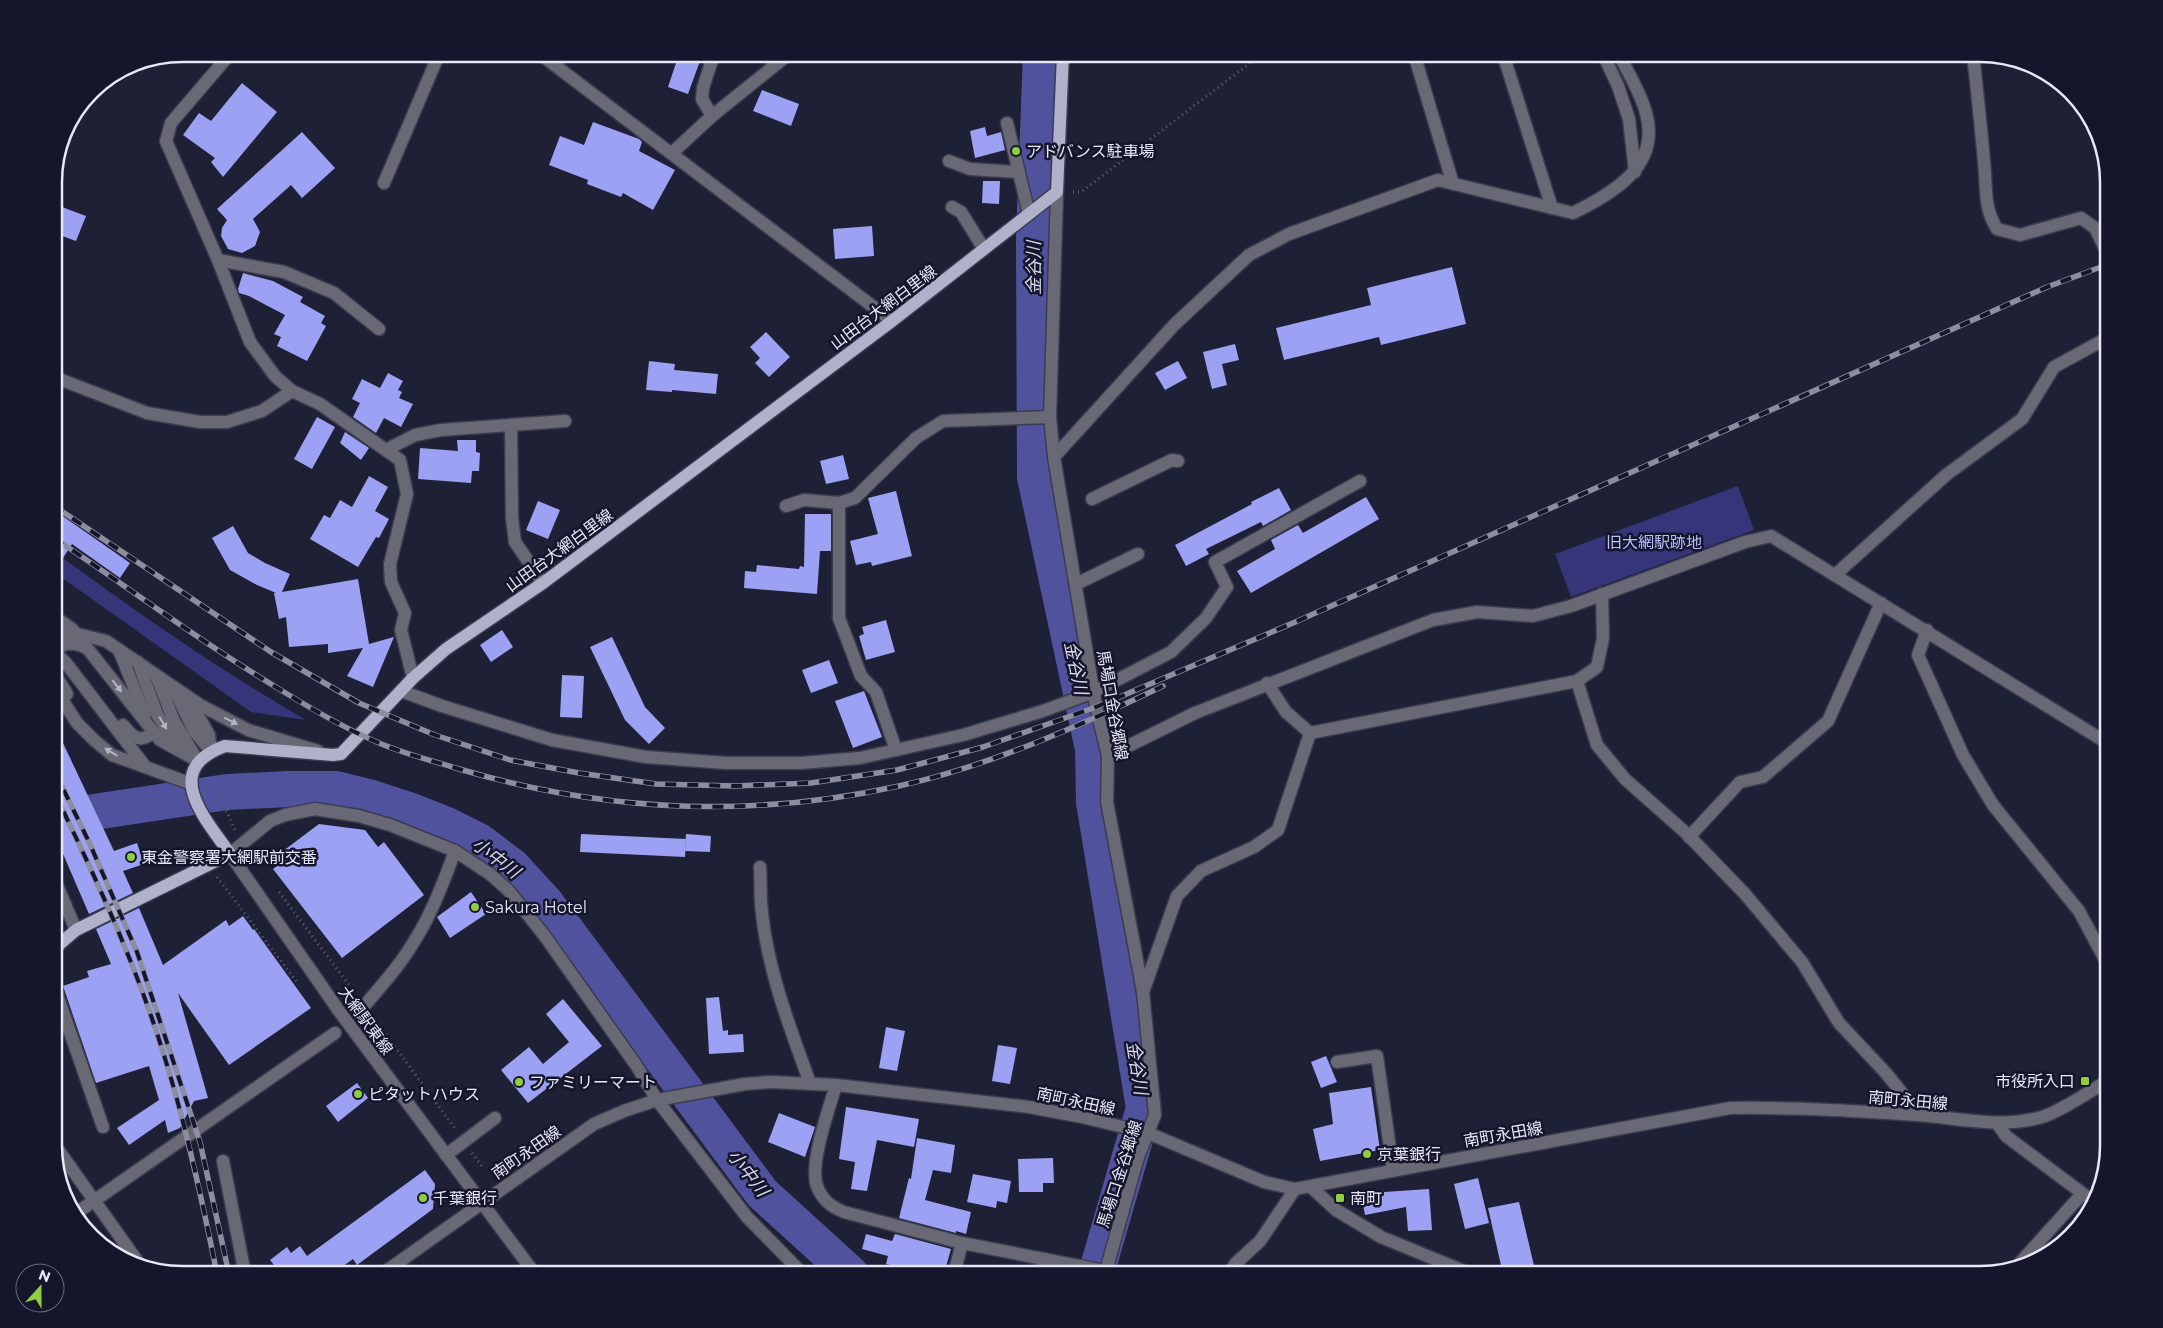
<svg xmlns="http://www.w3.org/2000/svg" width="2163" height="1328" font-family="Montserrat,'Noto Sans JP',sans-serif">
	<rect width="100%" height="100%" fill="#1e2035"/>
	<!-- green -->
	<g fill="#37357a">
		<polygon points="1738,486 1754,530 1571,597 1555,554"/>
		<path d="M63 558C142 616 221 671 306 720L251 712 54 572Z"/>
	</g>
	<g fill="none" stroke-linecap="round" stroke-linejoin="round">
		<!-- river -->
		<g stroke="#51529d" stroke-width="36">
			<polyline points="1041,54 1034,236 1035,477 1093,749 1094,802 1144,1108 1096,1274"/>
			<polyline points="54,818 227,792 288,789 336,789 372,798 409,810 447,825 479,841 512,866 546,903 762,1193 851,1274"/>
		</g>
	</g>
	<!-- building -->
	<g fill="#9ca1f3">
		<polygon points="679,54 700,61 688,94 668,87"/>
		<polygon points="242,83 277,112 223,177 211,162 215,158 183,135 199,113 211,121"/>
		<polygon points="762,90 799,104 791,126 753,111"/>
		<polygon points="593,122 639,139 642,142 639,151 675,170 653,210 623,193 621,197 587,184 588,180 549,165 560,136 584,145"/>
		<polygon points="985,127 987,136 1001,132 1005,150 975,158 970,131"/>
		<polygon points="302,132 335,168 302,198 291,185 253,219 260,232 255,246 242,253 228,249 221,236 222,228 227,220 217,209"/>
		<polygon points="983,181 1000,181 999,204 982,203"/>
		<polygon points="54,204 86,216 76,241 54,233"/>
		<polygon points="872,226 874,256 835,259 833,229"/>
		<polygon points="1452,267 1466,324 1381,345 1379,337 1284,360 1276,328 1371,305 1367,288"/>
		<polygon points="243,273 273,281 303,297 300,302 325,316 321,323 326,326 307,361 277,346 281,337 274,334 285,315 249,296 239,293 238,289"/>
		<polygon points="766,332 790,357 769,377 755,363 760,358 750,347"/>
		<polygon points="1235,344 1239,360 1222,364 1227,385 1212,389 1203,352"/>
		<polygon points="649,361 675,364 674,370 718,374 716,394 672,390 672,392 646,390"/>
		<polygon points="1178,361 1187,378 1165,390 1155,373"/>
		<polygon points="388,373 403,381 398,390 402,392 399,398 413,404 401,427 384,418 376,433 353,417 360,403 352,399 362,379 380,388"/>
		<polygon points="317,417 335,427 312,469 294,459"/>
		<polygon points="345,432 369,448 361,460 340,443"/>
		<polygon points="457,440 476,440 476,452 480,453 479,471 472,471 471,483 418,479 420,448 458,451"/>
		<polygon points="843,455 849,479 826,484 820,461"/>
		<polygon points="369,476 388,487 375,511 389,519 379,538 376,537 358,567 310,539 324,515 330,518 340,500 352,507"/>
		<polygon points="1279,488 1291,510 1263,526 1261,522 1206,549 1209,554 1186,566 1175,545 1252,504 1251,502"/>
		<polygon points="896,491 912,556 872,566 871,562 856,565 850,541 878,534 868,498"/>
		<polygon points="1366,497 1379,519 1251,593 1237,571 1275,549 1271,540 1298,525 1303,533"/>
		<polygon points="538,501 560,510 548,539 526,530"/>
		<polygon points="54,510 130,563 120,578 72,544 54,572"/>
		<polygon points="805,514 831,514 831,551 820,551 817,594 744,588 745,571 756,572 757,565 799,569 800,566 804,567"/>
		<polygon points="233,526 248,553 265,563 290,574 282,592 358,579 369,644 394,637 373,687 347,676 363,648 328,653 328,644 289,647 286,617 279,619 274,593 276,593 257,585 230,570 212,538"/>
		<polygon points="886,620 895,652 866,660 859,636 864,634 862,627"/>
		<polygon points="502,630 513,647 491,662 480,645"/>
		<polygon points="612,637 645,707 665,728 649,744 625,720 590,647"/>
		<polygon points="829,660 838,683 811,693 802,670"/>
		<polygon points="562,675 584,676 582,718 560,717"/>
		<polygon points="864,691 882,737 853,748 835,701"/>
		<polygon points="54,724 114,851 137,843 144,864 123,871 133,893 89,914 54,833"/>
		<polygon points="319,824 365,830 378,847 384,842 424,895 342,958 273,869 288,858 283,851"/>
		<polygon points="581,834 686,839 685,857 580,852"/>
		<polygon points="686,834 711,836 710,852 685,851"/>
		<polygon points="471,892 486,914 450,938 437,917"/>
		<polygon points="139,908 163,965 226,920 229,926 243,916 253,930 254,929 311,1008 229,1065 178,993 208,1098 194,1101 180,1128 168,1133 165,1120 129,1145 117,1128 159,1100 149,1066 96,1083 63,986 89,977 87,971 111,964 96,929"/>
		<polygon points="719,997 723,1031 728,1030 728,1035 743,1034 744,1052 709,1054 706,998"/>
		<polygon points="563,999 602,1046 528,1103 501,1070 529,1047 543,1064 569,1042 546,1014"/>
		<polygon points="886,1027 905,1031 897,1071 879,1068"/>
		<polygon points="998,1045 1017,1048 1010,1084 992,1081"/>
		<polygon points="1326,1056 1337,1082 1321,1088 1311,1062"/>
		<polygon points="357,1083 368,1098 338,1122 326,1106"/>
		<polygon points="1371,1087 1380,1150 1320,1161 1313,1129 1333,1124 1329,1093"/>
		<polygon points="846,1107 919,1119 914,1147 877,1140 867,1191 851,1189 855,1162 839,1159"/>
		<polygon points="779,1113 815,1127 805,1157 768,1142"/>
		<polygon points="917,1138 955,1145 951,1173 933,1170 925,1200 971,1212 966,1234 956,1231 956,1233 899,1218 909,1178 911,1179"/>
		<polygon points="1053,1158 1054,1183 1043,1183 1043,1192 1019,1192 1018,1159"/>
		<polygon points="425,1170 435,1184 433,1209 357,1265 353,1259 332,1274 281,1274 270,1260 287,1247 291,1253 300,1246 307,1256"/>
		<polygon points="973,1174 1011,1181 1007,1203 997,1201 996,1208 967,1202"/>
		<polygon points="1478,1178 1489,1223 1465,1229 1454,1184"/>
		<polygon points="1429,1189 1432,1230 1408,1231 1406,1207 1365,1215 1361,1194 1383,1190 1384,1192"/>
		<polygon points="1519,1202 1536,1274 1503,1274 1488,1208"/>
		<polygon points="866,1234 892,1241 895,1234 951,1249 944,1274 925,1274 886,1264 888,1256 862,1249"/>
	</g>
	<g fill="none" stroke-linecap="round" stroke-linejoin="round">
		<!-- minor casing -->
		<g stroke="#3a3c50" stroke-width="15">
			<g id="minor">
				<polyline points="230,54 171,123 166,141 218,260 250,342 275,376 292,391 320,404 400,460 407,494 390,564 391,582 405,613 401,630 413,678"/>
				<polyline points="540,54 892,321"/>
				<polyline points="1414,54 1453,184"/>
				<polyline points="1503,54 1552,208"/>
				<polyline points="1603,54 1618,86 1629,119 1635,172"/>
				<path d="M1973 54C1977 90 1981 126 1984 162 1987 187 1983 207 1997 229L2020 235 2081 218 2095 228 2109 257"/>
				<polyline points="712,116 702,99 703,88 714,54"/>
				<polyline points="1007,123 1029,214"/>
				<polyline points="672,153 712,116 789,54"/>
				<polyline points="949,161 970,169 1019,172"/>
				<polyline points="384,183 439,54"/>
				<polyline points="1057,192 1050,417 1054,457 1096,707 1108,756 1107,802 1143,992 1155,1115 1138,1157 1105,1274"/>
				<polyline points="952,207 961,212 984,249"/>
				<polyline points="218,260 284,272 334,293 379,329"/>
				<polyline points="54,377 147,413 200,422 227,422 262,411 292,391"/>
				<polyline points="511,425 512,518 515,542 543,583"/>
				<polyline points="386,450 415,435 441,430 565,421"/>
				<path d="M1054 457 1174 325 1249 255 1289 234 1438 180 1573 213C1613 193 1661 166 1646 113 1641 93 1628 73 1619 54"/>
				<polyline points="1092,499 1172,460 1178,461"/>
				<polyline points="786,506 804,500 839,503"/>
				<polyline points="1835,575 1946,475 2022,419 2054,367 2109,337"/>
				<polyline points="1076,584 1138,554"/>
				<polyline points="54,623 62,622 72,629 160,740 198,761"/>
				<polyline points="1927,630 1918,655 1963,755 1993,805 2079,911 2109,967"/>
				<polyline points="54,639 67,633 73,633 106,641 200,705 248,730 318,751"/>
				<polyline points="119,650 145,715"/>
				<polyline points="54,652 66,663 144,765"/>
				<polyline points="138,662 157,714 179,750"/>
				<polyline points="156,675 174,721 198,761"/>
				<polyline points="1577,681 1597,745 1625,779 1686,833 1745,894 1802,962 1839,1023 1885,1072 1920,1115"/>
				<polyline points="1267,683 1286,712 1310,733 1577,681 1597,667 1603,638 1602,594"/>
				<polyline points="54,687 77,723 94,740 112,755 192,784"/>
				<polyline points="173,687 194,731 211,751"/>
				<polyline points="401,691 442,706 552,740 646,757 726,763 801,763 860,758 963,735 1043,711 1094,692 1171,652 1206,618 1227,587 1215,562 1360,481"/>
				<path d="M67 694C63 687 58 680 55 673 53 668 54 662 55 657 59 640 74 642 87 648"/>
				<polyline points="189,699 209,735 211,751"/>
				<path d="M123 725C131 735 139 744 151 734"/>
				<polyline points="896,750 876,692 861,676 839,618 839,503 855,498 916,438 943,421 1050,417"/>
				<polyline points="1108,756 1195,713 1433,620 1477,612 1533,616 1571,606 1745,542 1771,536 2109,744"/>
				<polyline points="1689,837 1740,782 1763,777 1828,721 1881,603"/>
				<path d="M760 867C761 882 760 898 762 913 768 971 790 1028 810 1083"/>
				<polyline points="54,878 76,930"/>
				<polyline points="54,986 103,1127"/>
				<polyline points="1143,992 1177,896 1201,871 1254,847 1278,830 1310,733"/>
				<path d="M365 1005C383 984 401 964 415 940 432 913 444 881 455 851"/>
				<polyline points="1337,1062 1377,1056 1393,1170"/>
				<path d="M836 1085C829 1109 809 1164 817 1186 822 1200 831 1207 844 1212L962 1243 1105 1271"/>
				<polyline points="1997,1123 2006,1136 2094,1202"/>
				<polyline points="54,1144 138,1262"/>
				<polyline points="446,1155 495,1118"/>
				<polyline points="223,1161 245,1274"/>
				<polyline points="1311,1187 1336,1210 1381,1237 1471,1274"/>
				<polyline points="75,1214 335,1033"/>
				<polyline points="2019,1264 2082,1194"/>
				<path d="M382 1274 594 1124 624 1111 657 1100 745 1084 770 1082 836 1085 1029 1107 1082 1117 1148 1133 1264 1182 1295 1189 1730 1108C1793 1107 1855 1111 1917 1115 1960 1118 2000 1129 2042 1117 2060 1112 2092 1090 2109 1080"/>
				<polyline points="535,1274 339,1011 230,854 270,821 285,815 315,809 359,816 390,825 455,851 490,874 508,890 544,935 636,1065 657,1100 747,1217 803,1274"/>
				<polyline points="954,1274 962,1243"/>
				<polyline points="1041,1274 1045,1259"/>
				<polyline points="1229,1274 1235,1264 1260,1241 1295,1189"/>
			</g>
		</g>
		<!-- major casing -->
		<g stroke="#3a3c50" stroke-width="15">
			<path id="major" d="M54 949 76 930 230 854C205 818 160 770 225 746L333 755 341 754 413 678 446 649 543 583 892 321 1057 192 1063 54"/>
		</g>
		<!-- path -->
		<g stroke="#5e6073" stroke-width="3" stroke-dasharray="1 4" stroke-linecap="butt">
			<polyline points="1073,192 1081,192 1262,54"/>
			<polyline points="214,783 235,830"/>
			<polyline points="217,877 297,982"/>
			<polyline points="279,892 355,993"/>
			<polyline points="374,1018 456,1130"/>
			<polyline points="472,1153 484,1169"/>
		</g>
		<!-- minor -->
		<use href="#minor" stroke="#686975" stroke-width="12"/>
		<!-- major -->
		<use href="#major" stroke="#afb2ca" stroke-width="12"/>
		<!-- rail casing -->
		<g stroke="#8c8ea0" stroke-width="5.5">
			<g id="rail">
				<polyline points="54,506 271,652 359,703 435,735 510,760 579,773 656,784 735,786 811,783 897,770 983,747 1096,707 1293,623 2047,287 2109,264"/>
				<path d="M54 538C131 589 205 645 284 692 315 711 346 729 379 743 405 754 433 761 459 769 605 812 750 819 899 786 989 766 1080 726 1163 686"/>
				<polyline points="54,770 89,842 137,952 200,1142 229,1274"/>
				<path d="M54 792C97 880 139 971 167 1065 188 1134 203 1204 217 1274"/>
			</g>
		</g>
		<!-- rail -->
		<use href="#rail" stroke="#15162b" stroke-width="4" stroke-dasharray="11" stroke-linecap="butt"/>
	</g>
	<!-- one-way arrows -->
	<defs><path id="oneway-solid" d="M-6-.8H1V-3.2L6.5 0L1 3.2V.8H-6Z" transform="scale(1.25)"/></defs>
	<g fill="#b4b5c3">
		<use href="#oneway-solid" transform="translate(117 686) rotate(52)"/>
		<use href="#oneway-solid" transform="translate(231 721) rotate(27)"/>
		<use href="#oneway-solid" transform="translate(163 723) rotate(60)"/>
		<use href="#oneway-solid" transform="translate(111 752) rotate(-149)"/>
	</g>
	<!-- markers -->
	<g fill="#8fcd41" stroke="#15162b" stroke-width="2">
		<circle cx="1016" cy="151" r="5"/>
		<circle cx="131" cy="857" r="5"/>
		<circle cx="475" cy="907" r="5"/>
		<rect x="2080" y="1076" width="10" height="10" rx="2.5"/>
		<circle cx="519" cy="1082" r="5"/>
		<circle cx="358" cy="1094" r="5"/>
		<circle cx="1367" cy="1154" r="5"/>
		<circle cx="423" cy="1198" r="5"/>
		<rect x="1335" y="1193" width="10" height="10" rx="2.5"/>
	</g>
	<g text-anchor="middle" stroke-width="5" stroke-linejoin="round" paint-order="stroke">
		<!-- poi labels -->
		<g font-size="16" fill="#e6e8f7" stroke="#15162b" text-anchor="start">
			<text x="1026" y="157">アドバンス駐車場</text>
			<text x="141" y="863">東金警察署大網駅前交番</text>
			<text x="485" y="913">Sakura Hotel</text>
			<text x="2075" y="1087" text-anchor="end">市役所入口</text>
			<text x="529" y="1088">ファミリーマート</text>
			<text x="368" y="1100">ピタットハウス</text>
			<text x="1377" y="1160">京葉銀行</text>
			<text x="433" y="1204">千葉銀行</text>
			<text x="1350" y="1204">南町</text>
		</g>
		<!-- street labels -->
		<g font-size="16" fill="#e6e8f7" stroke="#15162b">
			<text transform="translate(883 307) rotate(-37)" y="6">山田台大網白里線</text>
			<text transform="translate(559 550) rotate(-36)" y="6">山田台大網白里線</text>
			<text transform="translate(1113 705) rotate(80)" y="6">馬場口金谷郷線</text>
			<text transform="translate(366 1020) rotate(54)" y="6">大網駅東線</text>
			<text transform="translate(1908 1100) rotate(5)" y="6">南町永田線</text>
			<text transform="translate(1076 1101) rotate(12)" y="6">南町永田線</text>
			<text transform="translate(1503 1134) rotate(-10)" y="6">南町永田線</text>
			<text transform="translate(526 1152) rotate(-35)" y="6">南町永田線</text>
			<text transform="translate(1119 1174) rotate(-72)" y="6">馬場口金谷郷線</text>
		</g>
		<!-- park labels -->
		<g font-size="16" fill="#b8bdfc" stroke="#15162b">
			<text x="1654" y="548">旧大網駅跡地</text>
		</g>
		<!-- water labels -->
		<g font-size="18" font-style="italic" fill="#d7d9ef" stroke="#15162b">
			<text transform="translate(1034 268) rotate(-90)" y="6">金谷川</text>
			<text transform="translate(1076 668) rotate(78)" y="6">金谷川</text>
			<text transform="translate(496 858) rotate(37)" y="6">小中川</text>
			<text transform="translate(1137 1068) rotate(81)" y="6">金谷川</text>
			<text transform="translate(748 1173) rotate(52)" y="6">小中川</text>
		</g>
	</g>
	<!-- crop -->
	<path d="M0 0H2163V1328H0ZM182 62H1980A120 120 0 0 1 2100 182V1146A120 120 0 0 1 1980 1266H182A120 120 0 0 1 62 1146V182A120 120 0 0 1 182 62Z" fill="#15162b" fill-rule="evenodd"/>
	<path fill="none" stroke="#e6e8f7" stroke-width="2.5" d="M182 62H1980A120 120 0 0 1 2100 182V1146A120 120 0 0 1 1980 1266H182A120 120 0 0 1 62 1146V182A120 120 0 0 1 182 62Z"/>
	<!-- north arrow -->
	<g transform="translate(40 1288) rotate(21)"><circle r="24" fill="#15162b" stroke="#696a7d"/>
	<path d="M0-4L9 19L0 12L-9 19Z" fill="#8fcd41"/>
	<text y="-8" font-size="14" font-weight="bold" text-anchor="middle" fill="#e6e8f7">N</text>
	</g>
</svg>
